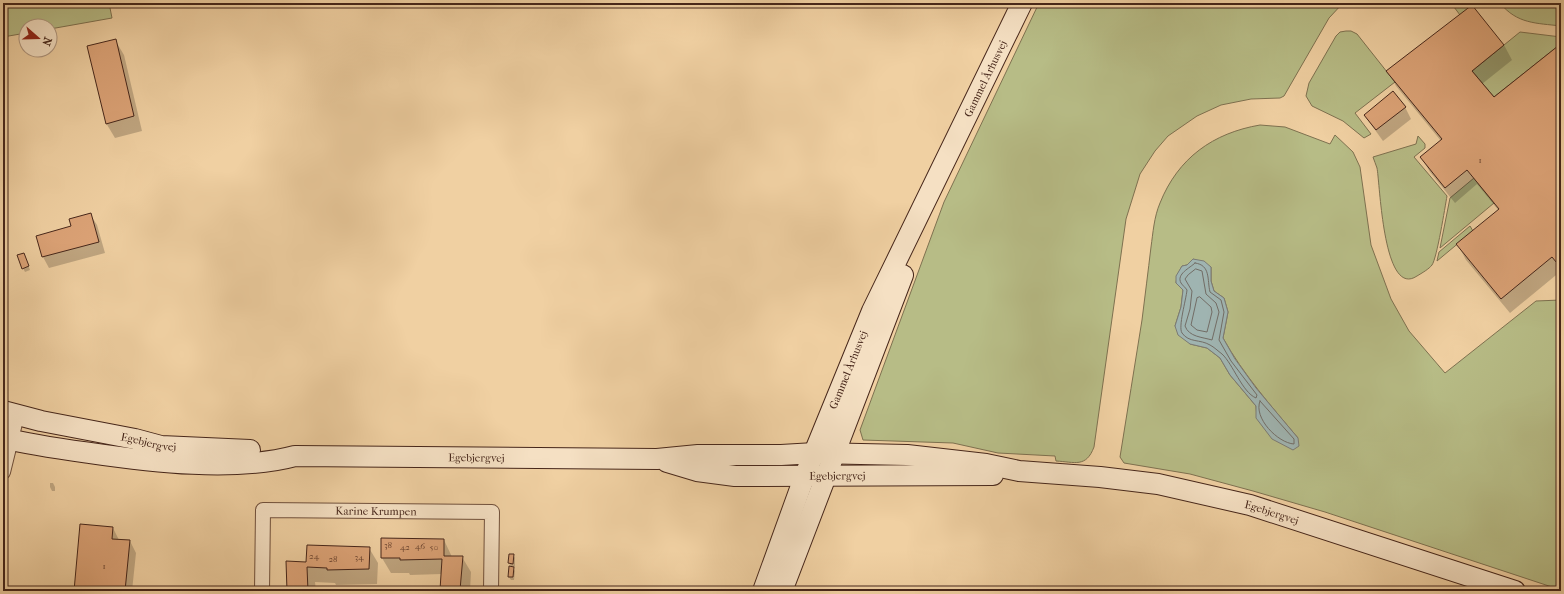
<svg xmlns="http://www.w3.org/2000/svg" width="1564" height="594" font-family="'IM FELL French Canon',serif">
	<rect width="100%" height="100%" fill="#f0d0a2"/>
	<filter id="stains"><feTurbulence type="fractalNoise" baseFrequency=".005" numOctaves="4"/><feColorMatrix values="0 0 0 0 .2 0 0 0 0 .09 0 0 0 0 .02 0 0 0 .5 -.17"/></filter>
	<radialGradient id="worn" r=".72"><stop offset=".6" stop-color="#630" stop-opacity="0"/><stop offset="1" stop-color="#630" stop-opacity=".3"/></radialGradient>
	<!-- green -->
	<g fill="#b7bc86" stroke="#7e7150" fill-rule="evenodd">
		<polygon points="3,3 109,3 112,18 50,29 50,26 26,26 26,33 3,37"/>
		<path d="M1039 3H1343L1329 18 1284 96 1280 98 1251 99 1221 105 1197 116 1168 136 1155 151 1140 174 1126 219 1094 447C1086 468 1075 462 1056 461L1055 456 998 453 953 443 863 440 860 430 944 202Z"/>
		<polygon points="1451,3 1465,3 1464,4 1468,9 1460,15"/>
		<path d="M1500 3H1561V26C1536 23 1517 24 1500 3Z"/>
		<polygon points="1346,31 1351,31 1357,34 1395,82 1355,113 1371,134 1364,138 1343,121 1312,106 1306,96 1309,83 1336,36 1340,32"/>
		<polygon points="1520,32 1561,37 1561,50 1558,46 1494,97 1472,71"/>
		<path d="M1260 125 1285 127 1330 144 1335 135 1353 152 1360 167 1371 245 1391 299 1409 331 1445 373 1536 301 1561 300V590L1325 512 1253 491 1190 474 1124 463 1120 457C1127 411 1135 366 1142 320 1145 296 1148 272 1151 247 1153 233 1154 217 1160 203 1178 158 1213 133 1260 125ZM1193 259 1211 267V281L1214 291 1224 298 1228 312 1223 338C1243 374 1271 406 1298 438L1257 418 1256 406 1230 375 1220 358 1207 348 1190 344 1175 326 1181 307 1183 290 1176 283 1177 276 1182 266 1187 265Z"/>
		<path d="M1418 136 1425 144V148L1414 157 1447 196C1445 207 1437 258 1432 265 1429 269 1422 273 1417 276 1383 299 1380 183 1377 168 1376 164 1374 161 1373 157L1416 144Z"/>
		<polygon points="1474,178 1494,203 1440,248 1450,198"/>
		<polygon points="1470,226 1473,231 1437,261 1439,252"/>
	</g>
	<!-- water -->
	<polygon fill="#9fb4b1" stroke="#7b7b75" points="1193,259 1204,261 1211,267 1211,281 1214,291 1224,298 1228,312 1223,338 1235,359 1256,388 1298,438 1299,446 1293,450 1272,439 1256,418 1256,406 1230,375 1220,358 1207,348 1190,344 1178,335 1175,326 1181,307 1183,290 1176,283 1176,276 1182,266 1187,265"/>
	<!-- shadow -->
	<g fill="#0003">
		<polygon points="115,40 124,55 142,131 115,138 106,123"/>
		<polygon points="1504,45 1512,60 1482,84 1493,98 1561,51 1561,271 1510,313 1466,260 1458,245 1499,211 1477,184 1455,203 1430,172 1421,157 1441,141 1396,86 1388,71"/>
		<polygon points="1405,107 1411,119 1383,141 1365,116"/>
		<polygon points="90,214 97,225 105,253 49,268 43,257 37,237 72,227"/>
		<polygon points="24,254 30,270 25,272 23,268"/>
		<polygon points="50,483 53,483 55,487 55,491 52,491 50,487"/>
		<polygon points="113,528 119,540 130,541 136,553 132,591 75,591"/>
		<polygon points="444,540 452,557 462,557 471,572 470,591 442,591 442,574 410,575 409,573 391,573 382,558"/>
		<polygon points="369,548 378,563 377,584 336,585 335,583 315,582 316,591 288,591 307,563"/>
		<polygon points="513,555 515,558 515,567 512,567 515,571 514,580 511,580 509,577 512,568 509,563"/>
	</g>
	<g fill="none" stroke-linecap="round" stroke-linejoin="round">
		<!-- shore -->
		<g stroke="#726d66" stroke-width="1">
			<path d="M1195 263C1211 265 1207 280 1210 292L1221 300 1224 312 1219 340 1231 361 1257 395 1256 398C1242 392 1233 364 1222 354 1218 351 1214 347 1210 345 1200 339 1189 343 1182 333 1178 327 1186 300 1187 290 1185 287 1183 286 1181 283 1176 274 1190 268 1195 263Z"/>
			<path d="M1196 269 1202 271 1206 294 1216 303 1219 312 1212 340C1202 337 1189 337 1185 326L1190 309 1192 291 1185 279 1188 275Z"/>
			<polygon points="1200,297 1211,307 1212,312 1207,332 1197,330 1191,325 1197,298"/>
			<path d="M1260 401 1294 439V444C1278 443 1253 418 1260 401Z"/>
		</g>
	</g>
	<!-- building -->
	<g fill="#dca377" stroke="#46261a">
		<polygon points="1472,5 1504,45 1472,71 1494,97 1558,46 1561,50 1561,268 1552,257 1501,299 1456,244 1499,209 1467,170 1445,188 1420,157 1442,139 1386,71"/>
		<polygon points="116,39 134,116 106,124 87,46"/>
		<polygon points="1393,91 1406,107 1376,130 1364,115"/>
		<polygon points="91,213 99,242 42,257 36,236 71,226 69,219"/>
		<polygon points="24,253 29,266 22,269 17,255"/>
		<polygon points="80,524 113,527 112,539 130,540 125,591 74,591"/>
		<polygon points="381,538 444,539 444,556 463,556 460,590 462,591 440,590 442,559 400,560 400,558 381,558"/>
		<polygon points="307,545 370,547 369,569 327,570 327,568 307,567 308,591 287,591 286,561 306,562"/>
		<polygon points="509,554 514,554 513,564 508,563"/>
		<polygon points="509,566 514,567 513,577 508,577"/>
	</g>
	<g fill="none" stroke-linecap="round" stroke-linejoin="round">
		<!-- street casing -->
		<g stroke="#70503c" stroke-width="16">
			<g id="street">
				<polyline points="3,472 17,415"/>
				<path id="s1" d="M262 591 263 510 492 512 491 591"/>
			</g>
		</g>
		<!-- secondary casing -->
		<g stroke="#46261a" stroke-width="22">
			<g id="secondary">
				<path id="s2" d="M3 411 41 421 135 439 161 446 250 450"/>
				<path id="s3" d="M3 438C31 445 61 449 90 453 151 462 235 472 295 456L657 459 698 455H781L815 453 907 455 986 464 1019 471 1100 477 1158 484 1250 505 1515 591"/>
				<path id="s4" d="M667 462 697 471 735 476 993 475"/>
				<path id="s5" d="M763 591 805 475 872 311 1022 3"/>
				<polyline points="782,591 903,275"/>
			</g>
		</g>
		<!-- street -->
		<use href="#street" stroke="#f5e0c3" stroke-width="14"/>
		<!-- secondary -->
		<use href="#secondary" stroke="#f5e0c3" stroke-width="20"/>
	</g>
	<g text-anchor="middle" stroke-width="3" stroke-linejoin="round" paint-order="stroke">
		<!-- number labels -->
		<g font-size="9" fill="#6c4531">
			<text x="1480" y="163">1</text>
			<text x="388" y="548">38</text>
			<text x="420" y="549">46</text>
			<text x="405" y="550">42</text>
			<text x="434" y="550">50</text>
			<text x="314" y="559">24</text>
			<text x="359" y="560">34</text>
			<text x="333" y="562">28</text>
			<text x="104" y="569">1</text>
		</g>
		<!-- street labels -->
		<g font-size="11" fill="#46261a" stroke="#f5e0c3">
			<text dy="4" stroke="none"><textPath href="#s5" startOffset="559">Gammel Århusvej</textPath></text>
			<text dy="4" stroke="none"><textPath href="#s5" startOffset="237">Gammel Århusvej</textPath></text>
			<text dy="4" stroke="none"><textPath href="#s2" startOffset="149">Egebjergvej</textPath></text>
			<text dy="4" stroke="none"><textPath href="#s3" startOffset="476">Egebjergvej</textPath></text>
			<text dy="4" stroke="none"><textPath href="#s4" startOffset="172">Egebjergvej</textPath></text>
			<text dy="4" stroke="none"><textPath href="#s1" startOffset="194">Karine Krumpen</textPath></text>
			<text dy="4" stroke="none"><textPath href="#s3" startOffset="1277">Egebjergvej</textPath></text>
		</g>
	</g>
	<!-- margin -->
	<rect width="1564" height="594" fill="none" stroke="#f0d0a2" stroke-width="16"/>
	<rect x="4" y="4" width="1556" height="586" fill="none" stroke="#46261a" stroke-width="2"/>
	<rect x="8" y="8" width="1548" height="578" fill="none" stroke="#46261a"/>
	<!-- north arrow -->
	<g transform="translate(38 38) rotate(110)"><circle r="19" fill="#f5e0c3" stroke="#af967f"/>
	<path d="M0-3L7 15L0 10L-7 15Z" fill="#8f2418"/>
	<text y="-6" font-size="11" font-weight="bold" text-anchor="middle" fill="#46261a">N</text>
	</g>
	<rect width="100%" height="100%" filter="url(#stains)"/>
	<rect width="100%" height="100%" fill="url(#worn)"/>
</svg>
